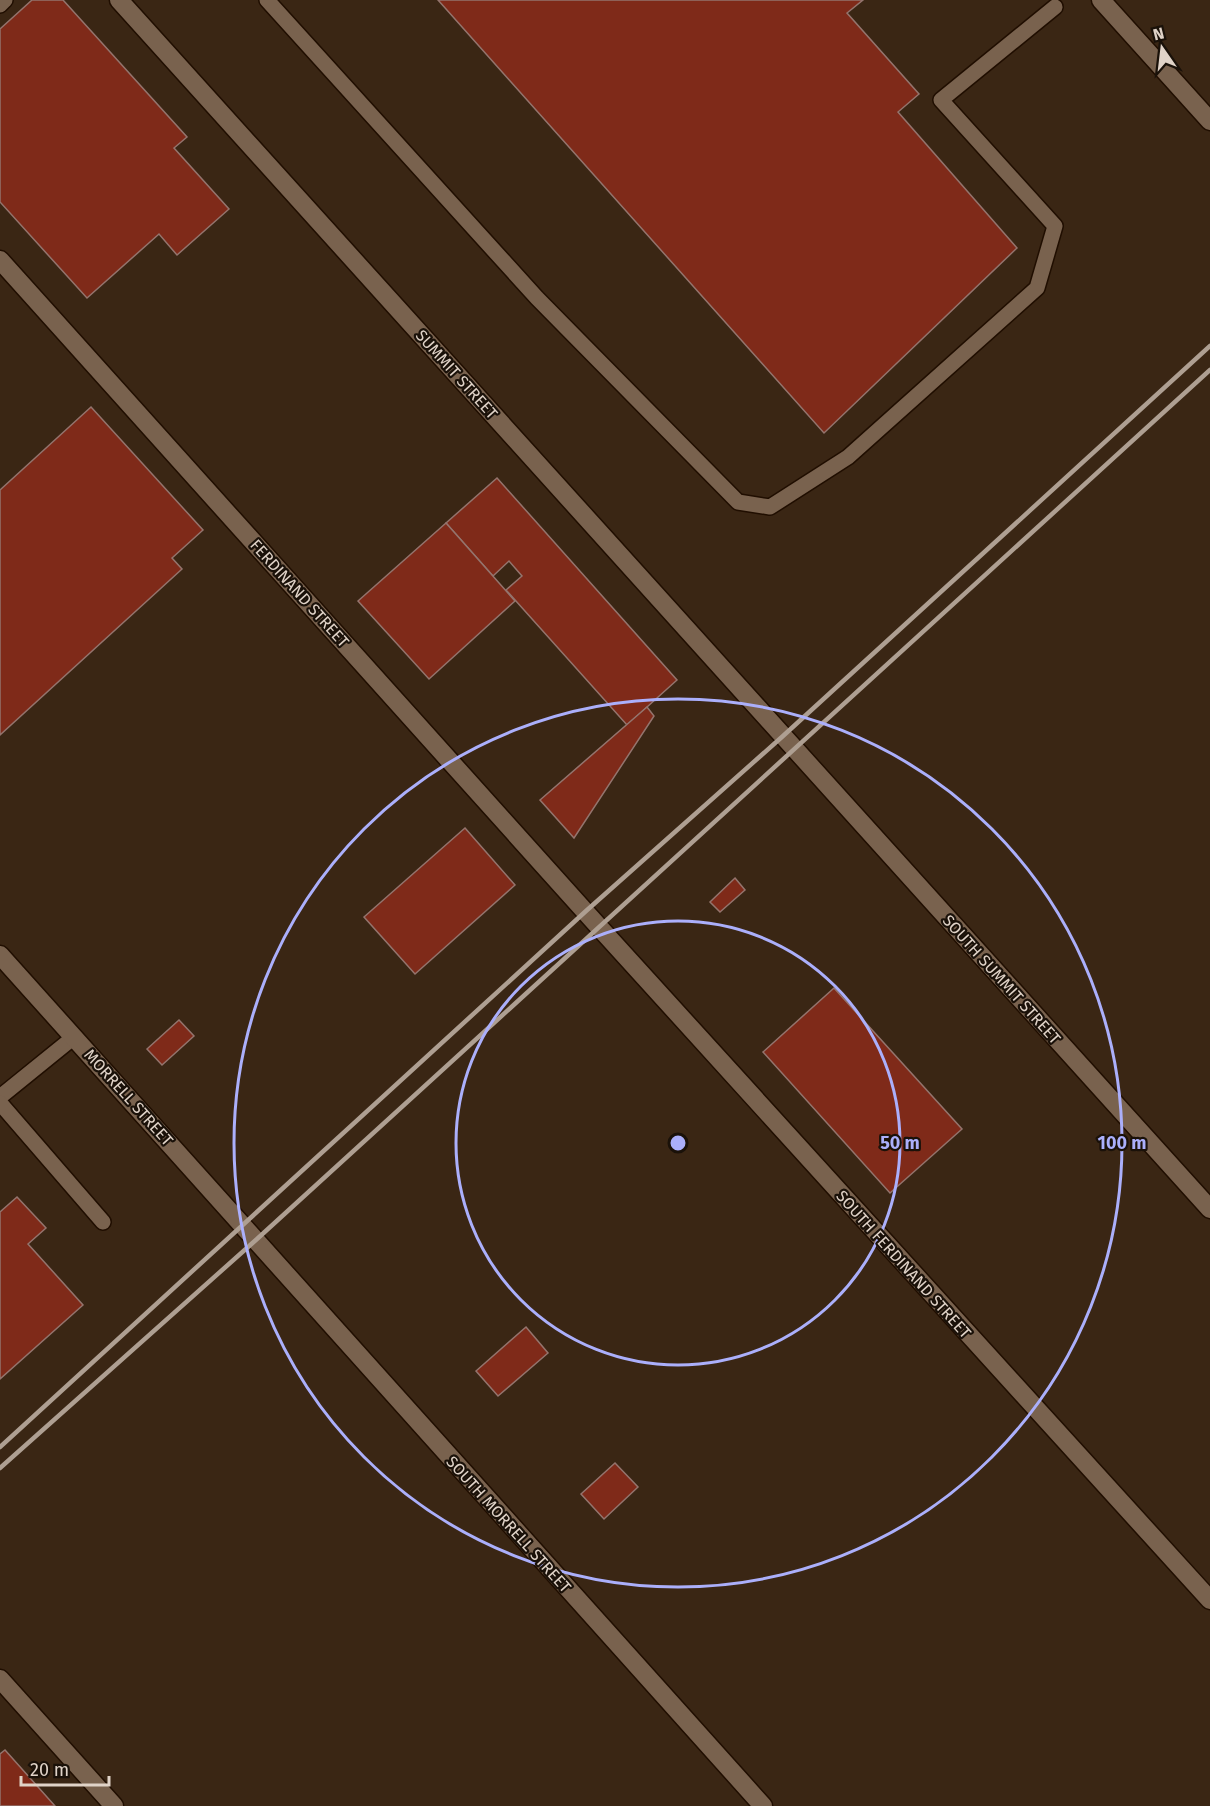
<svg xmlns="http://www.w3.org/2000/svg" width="1210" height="1806" font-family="'Fira Sans',sans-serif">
	<rect width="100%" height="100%" fill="#3a2614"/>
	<!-- building -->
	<g fill="#7f2a19" stroke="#94746d" stroke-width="1.5">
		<polygon points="32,0 63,0 187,137 174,148 229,209 177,255 159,234 87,298 0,202 0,29"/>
		<polygon points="438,0 863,0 847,13 919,94 898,112 1017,248 824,433"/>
		<polygon points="91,407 203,530 172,558 182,569 0,735 0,490"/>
		<polygon points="497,478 677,680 627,725 506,590 522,576 509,561 493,576 446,523"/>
		<polygon points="446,523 515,601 429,679 358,601"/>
		<polygon points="647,707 654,716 574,838 540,800"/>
		<polygon points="465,828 515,885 415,974 364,917"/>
		<polygon points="735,878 745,890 720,912 710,902"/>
		<polygon points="834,988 962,1129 890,1193 763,1052"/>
		<polygon points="179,1020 194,1036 162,1065 147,1049"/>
		<polygon points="17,1197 46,1228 28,1244 83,1305 0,1379 0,1212"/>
		<polygon points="526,1327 548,1353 498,1396 476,1371"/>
		<polygon points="615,1463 638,1487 604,1519 581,1494"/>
		<polygon points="5,1750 55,1806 0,1806 0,1754"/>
	</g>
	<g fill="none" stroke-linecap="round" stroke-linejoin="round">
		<!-- service casing -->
		<g stroke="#200e00" stroke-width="18">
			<g id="service">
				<polyline points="267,0 537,298 738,502 770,507 848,457 1037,288 1055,226 941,100 1055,7"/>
				<polyline points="0,5 5,0"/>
				<polyline points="0,1097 74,1037"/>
				<polyline points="0,1103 103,1222"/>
			</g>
		</g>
		<!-- minor casing -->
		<g stroke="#200e00" stroke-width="21">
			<g id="minor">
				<polyline points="119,0 1210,1209"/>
				<polyline points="1101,0 1210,121"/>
				<polyline points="0,260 599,927 1210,1600"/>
				<polyline points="0,955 763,1806"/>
			</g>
		</g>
		<!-- tertiary casing -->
		<g stroke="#200e00" stroke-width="21">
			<polyline id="tertiary" points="0,1679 114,1806"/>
		</g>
		<!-- service -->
		<use href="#service" stroke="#79624e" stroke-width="15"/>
		<!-- minor -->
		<use href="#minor" stroke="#79624e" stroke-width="18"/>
		<!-- tertiary -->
		<use href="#tertiary" stroke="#79624e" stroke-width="18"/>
		<!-- rail -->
		<g stroke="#ae9f92" stroke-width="4.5">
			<polyline points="0,1447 586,911 783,736 1210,346"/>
			<polyline points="0,1468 257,1239 1210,370"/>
		</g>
	</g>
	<!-- distance rings -->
	<g fill="none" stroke="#abaffb" stroke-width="3">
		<circle cx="678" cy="1143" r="222"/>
		<circle cx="678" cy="1143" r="444"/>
	</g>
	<g text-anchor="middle" stroke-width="4.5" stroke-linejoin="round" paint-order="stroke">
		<!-- street labels -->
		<g font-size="16" fill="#e0d3c8" stroke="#1a1109">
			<text transform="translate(457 374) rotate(48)" y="6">SUMMIT STREET</text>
			<text transform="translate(300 593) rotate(48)" y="6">FERDINAND STREET</text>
			<text transform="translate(1002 979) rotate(48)" y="6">SOUTH SUMMIT STREET</text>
			<text transform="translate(129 1097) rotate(48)" y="6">MORRELL STREET</text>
			<text transform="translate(904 1264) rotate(48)" y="6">SOUTH FERDINAND STREET</text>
			<text transform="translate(509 1524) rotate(48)" y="6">SOUTH MORRELL STREET</text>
		</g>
	</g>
	<circle cx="678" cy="1143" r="9" fill="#abaffb" stroke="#1a1109" stroke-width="3"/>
	<g font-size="18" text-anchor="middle" font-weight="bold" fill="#abaffb" stroke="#1a1109" stroke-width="4.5" stroke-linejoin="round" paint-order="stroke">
		<text x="900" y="1149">50 m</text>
		<text x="1122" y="1149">100 m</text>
	</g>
	<!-- north arrow -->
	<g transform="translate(1162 48) rotate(346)" stroke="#1a1109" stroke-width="4.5" paint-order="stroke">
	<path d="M0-4.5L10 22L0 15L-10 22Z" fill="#e0d3c8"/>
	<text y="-9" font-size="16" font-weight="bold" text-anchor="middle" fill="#e0d3c8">N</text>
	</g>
	<!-- scale -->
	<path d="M21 1776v9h88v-9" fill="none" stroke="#e0d3c8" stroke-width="3"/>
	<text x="30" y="1776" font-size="18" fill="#e0d3c8" stroke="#1a1109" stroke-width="4.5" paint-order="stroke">20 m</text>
</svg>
